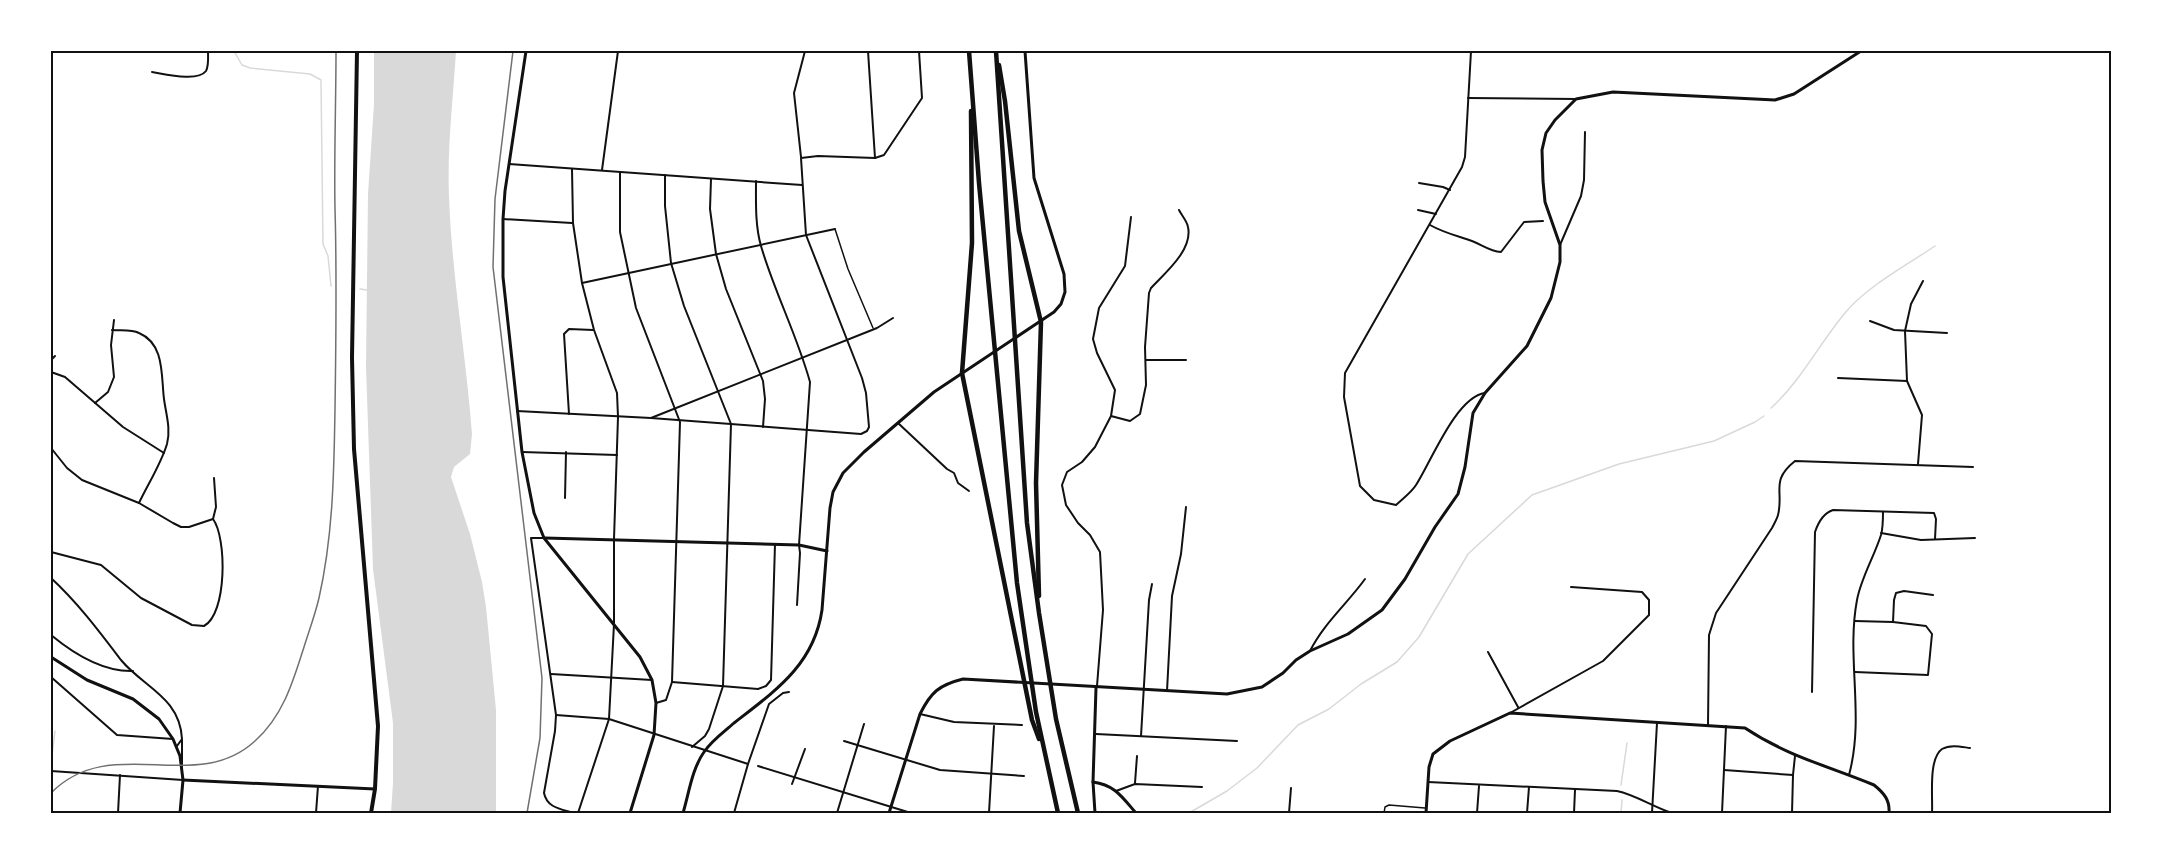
<svg xmlns="http://www.w3.org/2000/svg" width="2162" height="864" font-family="'Asap Condensed',sans-serif">
	<rect width="100%" height="100%" fill="#fff"/>
	<!-- water -->
	<path fill="#d9d9d9" d="M374 51H456C453 100 447 148 449 197 452 277 466 355 472 434L470 454 454 467 451 477 470 534 482 582 486 607 496 710V813H391L393 783V723L373 569 366 367 368 194 374 104Z"/>
	<g fill="none" stroke-linecap="round" stroke-linejoin="round">
		<!-- stream -->
		<g stroke="#d9d9d9" stroke-width="1.5">
			<polyline points="234,51 242,65 250,68 310,74 321,80 323,244 328,256 331,286"/>
			<polyline points="360,289 367,290"/>
			<path d="M1771 408C1801 381 1819 344 1845 313 1866 287 1907 265 1935 246"/>
			<polyline points="51,763 55,731"/>
			<polyline points="1621,785 1627,743"/>
			<polyline points="1189,813 1227,791 1257,768 1298,725 1329,709 1361,684 1397,662 1419,637 1468,554 1532,495 1619,464 1714,441 1755,422 1764,416"/>
			<polyline points="1621,813 1622,800"/>
		</g>
		<!-- service -->
		<g stroke="#111" stroke-width="1.5">
			<polyline points="835,229 848,269 873,328"/>
			<polyline points="1384,813 1385,807 1389,805 1425,808"/>
		</g>
		<!-- minor -->
		<g stroke="#111" stroke-width="2">
			<polyline points="868,51 875,158"/>
			<path d="M1471 51 1465 157 1462 167 1345 373 1344 397 1360 486 1374 500 1396 505C1402 499 1411 493 1416 485 1431 462 1456 397 1485 393"/>
			<path d="M152 72C165 74 198 82 206 71 209 65 208 57 208 51"/>
			<polyline points="1468,98 1576,99"/>
			<polyline points="801,157 794,93 805,51"/>
			<polyline points="509,164 802,185"/>
			<polyline points="572,169 573,223 582,283 594,330 617,393 618,417 614,539 614,624 609,719 578,813"/>
			<polyline points="602,170 618,51"/>
			<polyline points="620,172 620,232 636,308 680,422 672,682 666,700 656,703"/>
			<polyline points="665,175 665,206 671,263 684,306 731,424 723,686 709,729 705,736 692,747"/>
			<polyline points="711,179 710,209 716,254 726,289 763,381 765,399 763,427"/>
			<path d="M756 181C756 202 755 225 761 246 774 291 797 335 810 382L799 545 800 553 797 605"/>
			<polyline points="1419,183 1443,187 1450,190"/>
			<polyline points="1418,210 1436,214"/>
			<polyline points="503,219 572,223"/>
			<path d="M1430 225C1444 233 1458 236 1472 241 1483 245 1489 251 1501 252L1524 222 1543 221"/>
			<polyline points="1560,245 1581,196 1584,180 1585,132"/>
			<polyline points="582,283 835,229"/>
			<polyline points="1870,321 1894,330 1947,333"/>
			<path d="M112 330C121 331 131 329 139 333 165 344 161 376 164 399 166 414 171 429 167 444 161 464 148 484 139 503"/>
			<polyline points="51,360 55,356"/>
			<polyline points="1146,360 1186,360"/>
			<polyline points="51,372 65,377 123,427 164,453"/>
			<polyline points="1838,378 1907,381"/>
			<polyline points="95,403 108,392 114,377 111,345 114,320"/>
			<polyline points="517,411 651,418 861,434 867,431 869,427 866,393 862,378 806,235 801,158 818,156 875,158 884,155 922,98 919,51"/>
			<polyline points="569,414 564,334 569,329 593,330"/>
			<path d="M1111 416 1130 421 1140 414 1146 385 1145 347 1149 293 1151 288C1165 273 1193 250 1188 227 1187 221 1182 216 1179 210"/>
			<polyline points="651,418 877,328 893,318"/>
			<polyline points="898,423 947,469 954,473 958,483 969,491"/>
			<polyline points="51,448 67,468 82,480 139,503 173,523 181,527 189,527 213,519 216,507 214,478"/>
			<polyline points="522,452 617,455"/>
			<polyline points="1918,464 1922,415 1907,381 1905,331 1911,304 1923,281"/>
			<polyline points="565,498 566,452"/>
			<polyline points="1881,533 1921,540 1975,538"/>
			<path d="M543 538H531L556 715 555 731 544 793C547 808 561 809 574 813"/>
			<path d="M51 552 101 565 141 598 192 625 204 626C227 614 227 538 213 519"/>
			<path d="M51 578C78 603 99 631 121 660 143 687 180 697 182 739L177 746"/>
			<polyline points="1855,621 1893,622 1926,626 1932,634 1928,675 1855,672"/>
			<polyline points="1893,622 1894,600 1896,593 1904,591 1933,595"/>
			<path d="M51 635C74 654 102 672 133 671"/>
			<path d="M1310 651C1324 623 1347 604 1365 579"/>
			<polyline points="1488,652 1518,707"/>
			<polyline points="551,674 652,680"/>
			<polyline points="51,677 117,735 173,739"/>
			<polyline points="672,682 758,689 766,686 771,680 775,544"/>
			<polyline points="1097,686 1103,610 1100,552 1090,535 1078,523 1066,505 1062,485 1067,472 1082,462 1095,447 1111,416 1115,390 1097,353 1093,339 1099,308 1125,266 1131,217"/>
			<polyline points="1167,691 1172,596 1181,554 1186,507"/>
			<path d="M1812 692 1815 532C1818 523 1824 513 1833 510L1934 513 1936 519 1935 539"/>
			<polyline points="1510,713 1603,661 1649,615 1649,600 1642,592 1571,587"/>
			<polyline points="920,714 954,722 1022,725"/>
			<polyline points="556,715 609,719 748,764"/>
			<path d="M1708 725 1709 635 1716 613 1772 528C1774 524 1777 519 1778 515 1784 491 1770 481 1795 461L1973 467"/>
			<polyline points="1096,734 1237,741"/>
			<polyline points="1141,736 1149,600 1152,584"/>
			<polyline points="844,741 940,770 1024,776"/>
			<polyline points="758,766 911,813"/>
			<polyline points="182,767 182,740"/>
			<polyline points="1724,770 1793,775"/>
			<polyline points="51,771 183,780"/>
			<path d="M1849 775C1865 716 1846 658 1857 600 1861 578 1874 557 1881 535 1883 528 1883 520 1883 512"/>
			<path d="M1428 782 1617 791C1636 795 1653 807 1672 813"/>
			<polyline points="1135,783 1137,756"/>
			<polyline points="792,784 805,749"/>
			<polyline points="1116,791 1135,784 1202,787"/>
			<polyline points="118,813 120,775"/>
			<polyline points="316,813 318,786"/>
			<polyline points="734,813 748,764 769,704 783,693 789,692"/>
			<polyline points="837,813 864,724"/>
			<polyline points="989,813 994,726"/>
			<polyline points="1289,813 1291,788"/>
			<polyline points="1477,813 1479,786"/>
			<polyline points="1527,813 1529,787"/>
			<polyline points="1574,813 1575,790"/>
			<polyline points="1652,813 1657,723"/>
			<polyline points="1722,813 1726,726"/>
			<polyline points="1792,813 1793,775 1795,756"/>
			<path d="M1932 813C1933 797 1928 759 1942 749 1951 744 1962 747 1970 748"/>
		</g>
		<!-- tertiary -->
		<g stroke="#111" stroke-width="3">
			<polyline points="526,51 505,191 503,219 503,277 522,452 534,513 544,538 640,657 652,680 656,703 654,735 630,813"/>
			<polyline points="545,538 799,545 827,551"/>
			<polyline points="51,657 87,680 133,699 159,719 173,739 180,756 183,780 180,813"/>
			<polyline points="183,780 375,789"/>
			<path d="M1093 782C1115 785 1122 797 1136 813"/>
			<path d="M683 813C689 793 692 769 704 752 712 740 724 732 734 723 775 691 814 665 822 610L830 508 833 492 843 473 864 452 934 392 1054 312 1061 304 1065 292 1064 274 1034 178 1025 51"/>
			<path d="M889 813 920 714C931 692 939 685 963 679L1227 694 1262 687 1283 673 1296 660 1310 651 1348 634 1382 610 1405 579 1435 527 1458 494 1465 467 1473 413 1485 393 1527 346 1551 298 1560 262V245L1545 202 1543 181 1542 150 1546 133 1555 120 1576 99 1613 92 1775 100 1794 94 1861 51"/>
			<polyline points="1095,813 1093,782 1096,688"/>
			<path d="M1426 813 1429 767 1433 754 1450 741 1510 713 1745 728C1787 756 1828 766 1874 785 1884 793 1890 800 1889 813"/>
		</g>
		<!-- secondary -->
		<polyline stroke="#111" stroke-width="4" points="357,51 352,358 354,449 378,726 375,789 371,813"/>
		<!-- motorway -->
		<g stroke="#111" stroke-width="4.5">
			<polyline points="969,51 979,183 1017,583 1036,712 1058,813"/>
			<polyline points="996,51 1027,523 1039,613 1056,719 1078,813"/>
			<polyline points="999,65 1005,101 1019,231 1041,322 1036,483 1039,596"/>
			<polyline points="971,111 972,243 962,373 1032,720 1039,739"/>
		</g>
		<!-- rail -->
		<g stroke="#707070" stroke-width="1.5">
			<polyline points="513,51 495,199 493,267 542,678 540,738 527,813"/>
			<path d="M51 793C111 732 195 796 255 741 283 716 293 682 304 647 309 631 315 615 319 598 333 536 334 473 335 409 336 342 337 276 335 209 334 156 336 104 336 51"/>
		</g>
	</g>
	<!-- border -->
	<rect width="2162" height="864" fill="none" stroke="#ffffff" stroke-width="105"/>
	<rect x="52" y="52" width="2058" height="760" fill="none" stroke="#111" stroke-width="2"/>
</svg>
